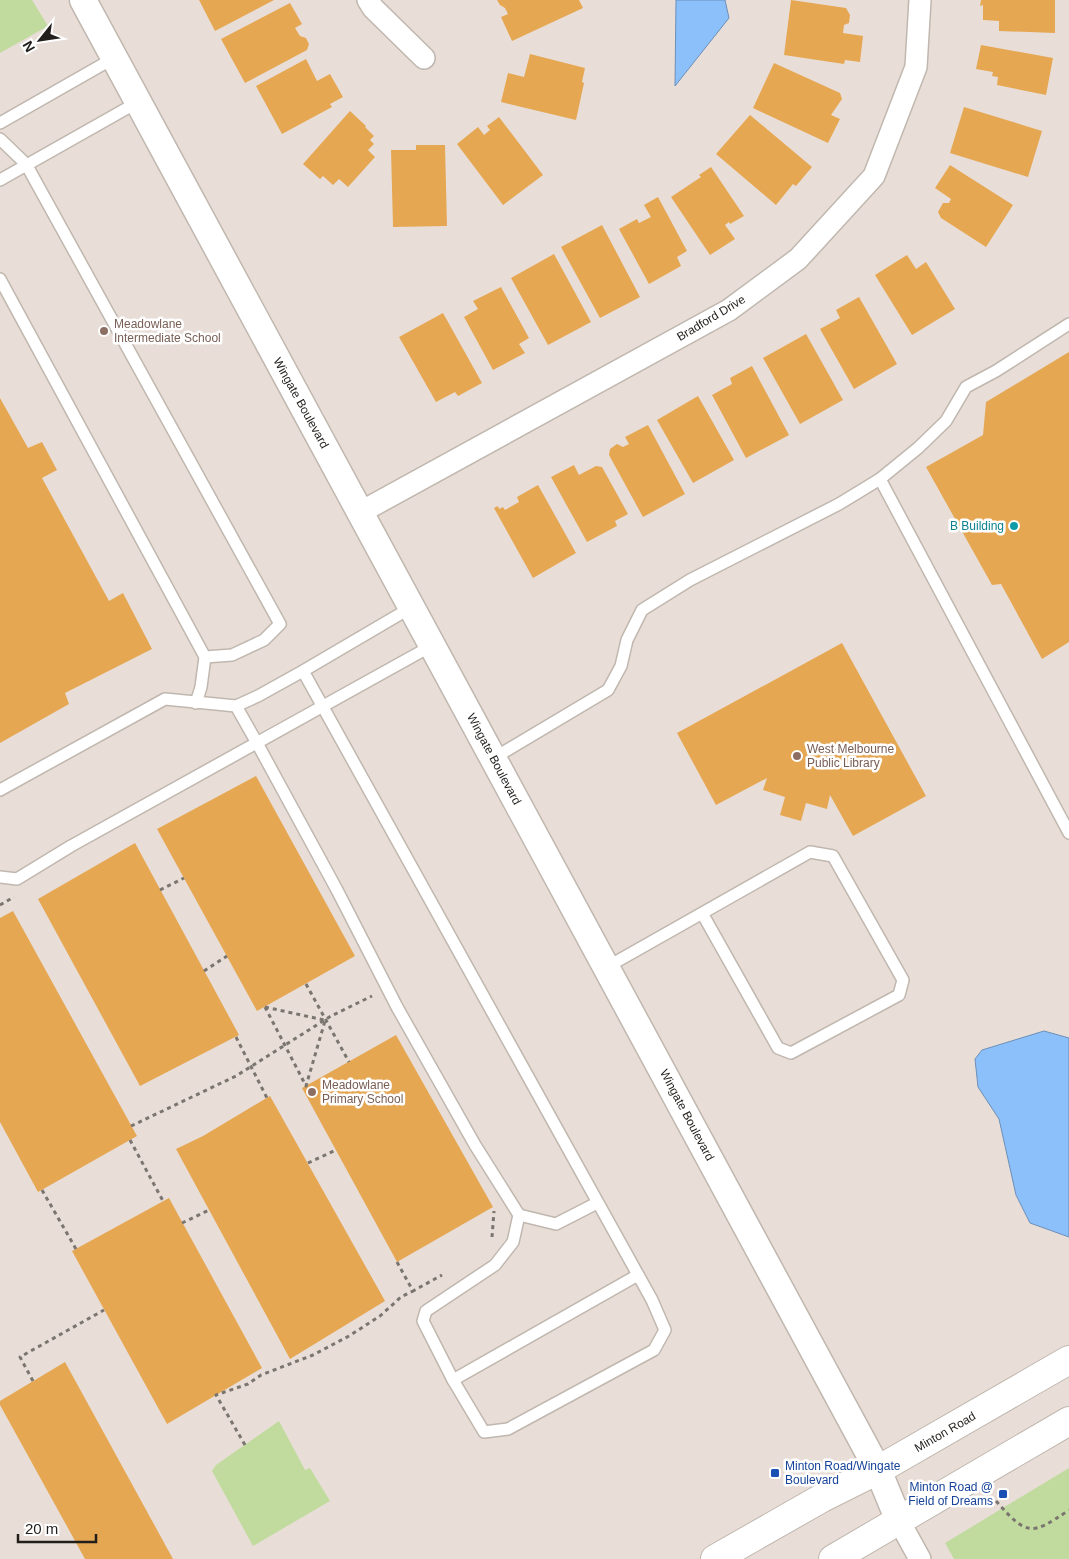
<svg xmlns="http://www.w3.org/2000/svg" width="1069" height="1559" font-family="Helvetica,sans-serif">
	<rect width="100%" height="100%" fill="#e8ded7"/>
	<!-- green -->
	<g fill="#c1db9f">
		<polygon points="0,0 32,0 48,26 0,53"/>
		<polygon points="279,1421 305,1470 310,1468 330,1501 253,1546 212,1471 216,1465"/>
		<polygon points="1069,1468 1069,1559 954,1559 945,1543"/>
	</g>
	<!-- water -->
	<g fill="#8cc0fa" stroke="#6c8fb7">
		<polygon points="676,0 725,0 729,18 675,86"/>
		<polygon points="1044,1031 1069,1038 1069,1237 1030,1223 1016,1195 999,1119 978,1087 975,1059 982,1050"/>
	</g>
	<!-- building -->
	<g fill="#e6a753">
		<polygon points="199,0 274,0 215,31"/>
		<polygon points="497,0 579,0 583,8 512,41 501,17 508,14 505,8 500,5"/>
		<polygon points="791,0 846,8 850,15 849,23 844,25 843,33 863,36 860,62 845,60 844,64 784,55"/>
		<polygon points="981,0 1055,0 1055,33 999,31 999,21 983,20 983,5 980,6"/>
		<polygon points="290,3 302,24 295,28 300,36 306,38 309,44 307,50 245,83 221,39"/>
		<polygon points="981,45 1053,58 1046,95 997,85 998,77 992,76 993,72 976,69"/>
		<polygon points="530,54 585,68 582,82 584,83 576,120 501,102 508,73 524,77"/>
		<polygon points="306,59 317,81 330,74 343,97 330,104 332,107 282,134 256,86"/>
		<polygon points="774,63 840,93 842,99 831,115 840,119 828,143 753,108"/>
		<polygon points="964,107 1042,131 1028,177 950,153"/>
		<polygon points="350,111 366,126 365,127 374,136 370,140 374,144 368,150 375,157 348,187 339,179 333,185 323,176 320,179 303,164"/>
		<polygon points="750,115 812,167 796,186 793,184 776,205 716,154"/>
		<polygon points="499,117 543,175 503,205 457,144 478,127 484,135 490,130 487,126"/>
		<polygon points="416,145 445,145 447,226 393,227 391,150 416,150"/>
		<polygon points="950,165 1013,205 986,247 941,218 938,212 943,203 949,203 951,199 935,188"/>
		<polygon points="711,167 744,216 730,224 729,222 725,225 735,239 710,255 671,197 701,177 699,175"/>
		<polygon points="658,197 687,251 677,257 681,266 649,284 619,229 637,219 639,223 651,217 644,205"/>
		<polygon points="602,225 640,297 600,318 561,247"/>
		<polygon points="554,254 591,322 548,345 511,278"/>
		<polygon points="907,255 916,269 926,262 955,309 912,335 875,275"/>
		<polygon points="501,287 529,338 519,344 525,353 493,370 464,317 478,309 473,301"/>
		<polygon points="859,297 897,364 854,389 820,329 840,318 836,310"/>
		<polygon points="443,313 482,383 458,396 455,392 436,402 399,337"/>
		<polygon points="806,334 843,400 800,424 763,358"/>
		<polygon points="1069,352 1069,642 1042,659 1001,584 992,585 926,467 983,435 986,402"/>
		<polygon points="752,366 789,435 746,458 712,395 732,384 730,378"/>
		<polygon points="698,396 734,460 693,483 657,420"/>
		<polygon points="0,398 28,448 42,442 57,470 42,478 109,601 123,593 152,649 65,693 69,704 0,743"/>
		<polygon points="648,425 685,494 643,517 609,455 610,449 617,444 623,447 629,444 625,437"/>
		<polygon points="574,465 579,475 596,466 602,467 628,514 615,521 617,526 587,542 551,477"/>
		<polygon points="538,485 576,553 533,578 494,508 498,506 499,509 503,507 505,510 519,502 517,497"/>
		<polygon points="842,643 926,796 853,836 830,795 827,809 806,803 801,821 780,815 785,797 763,790 767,778 716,805 677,733"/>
		<polygon points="256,776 355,956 257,1011 157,829"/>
		<polygon points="135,843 239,1035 140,1086 38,899"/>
		<polygon points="13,911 137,1136 38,1192 0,1122 0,918"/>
		<polygon points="396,1035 493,1207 397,1262 302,1088"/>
		<polygon points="270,1096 385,1301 290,1359 176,1149 203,1136"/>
		<polygon points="169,1198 262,1368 167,1424 72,1251"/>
		<polygon points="65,1362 173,1559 85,1559 0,1405 0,1401"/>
	</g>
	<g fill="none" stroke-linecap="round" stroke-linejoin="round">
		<!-- service casing -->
		<g stroke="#c0b7af" stroke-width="14">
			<g id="service">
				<polyline points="0,123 114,58"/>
				<polyline points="0,139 26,164 280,624 264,640 232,655 205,657"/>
				<polyline points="0,180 138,102"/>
				<polyline points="0,279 205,657 201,687 196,703"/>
				<polyline points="880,479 1069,833"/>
				<polyline points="236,706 257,743 337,890 397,1007 475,1145 519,1215 513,1242 495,1265 426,1311 423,1321 453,1380 484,1432 508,1429 654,1350 665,1330 652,1300 303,671"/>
				<polyline points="494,758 608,690 621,666 627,640 642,610 690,580 839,504 880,479 918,448 946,421 966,387 996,371 1069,324"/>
				<polyline points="0,790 165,699 236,706 258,696 303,671 412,607"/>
				<polyline points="0,877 17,879 71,846 433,645"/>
				<polyline points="607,967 810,852 833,856 903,980 899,995 791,1053 778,1048 702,913"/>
				<polyline points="519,1215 556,1224 597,1203"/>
				<polyline points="453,1380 638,1275"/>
			</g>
		</g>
		<!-- minor casing -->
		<g stroke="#c0b7af" stroke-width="24">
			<g id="minor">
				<polyline points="368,0 373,8 424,58"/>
				<polyline points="361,512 729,310 798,259 874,176 916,67 920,0"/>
				<polyline points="899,1521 920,1559"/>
			</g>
		</g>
		<!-- tertiary casing -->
		<g stroke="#c0b7af" stroke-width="29">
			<polyline id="tertiary" points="83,0 878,1470 899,1521"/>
		</g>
		<!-- secondary casing -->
		<g stroke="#c0b7af" stroke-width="30">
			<g id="secondary">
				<polyline points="715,1559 822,1498 878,1470 1069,1360"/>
				<polyline points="833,1559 1069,1421"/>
			</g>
		</g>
		<!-- path -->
		<g stroke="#7b7570" stroke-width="3" stroke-dasharray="4 4" stroke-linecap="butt">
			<polyline points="160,890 184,878"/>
			<polyline points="0,905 14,897"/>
			<polyline points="204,971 227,956"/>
			<polyline points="306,984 349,1062"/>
			<polyline points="265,1007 306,1086 325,1021"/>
			<polyline points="265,1007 324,1020"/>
			<polyline points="236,1037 267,1098"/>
			<polyline points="131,1126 236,1076 331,1016 372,996"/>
			<polyline points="130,1140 163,1201"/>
			<polyline points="308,1163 336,1150"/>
			<polyline points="42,1190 76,1249"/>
			<polyline points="182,1223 209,1210"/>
			<polyline points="492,1237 494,1211"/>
			<polyline points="397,1262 413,1291 442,1275"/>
			<polyline points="33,1381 20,1357 104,1310"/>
			<polyline points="245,1445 216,1395 248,1384 261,1375 313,1355 349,1336 380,1316 401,1297 413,1291"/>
			<path d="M996 1501C1027 1536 1031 1536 1069 1510"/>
		</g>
		<!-- service -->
		<use href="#service" stroke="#fff" stroke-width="11"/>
		<!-- minor -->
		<use href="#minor" stroke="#fff" stroke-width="21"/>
		<!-- tertiary -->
		<use href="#tertiary" stroke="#fff" stroke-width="26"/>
		<!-- secondary -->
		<use href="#secondary" stroke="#fff" stroke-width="28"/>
	</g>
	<!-- markers -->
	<g fill="#8d6e63" stroke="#fff" stroke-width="2">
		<circle cx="104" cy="331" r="5"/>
		<circle cx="797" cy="756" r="5"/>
		<circle cx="312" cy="1092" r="5"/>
	</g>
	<circle fill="#0f9aa8" stroke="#fff" stroke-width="2" cx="1014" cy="526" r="5"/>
	<g fill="#1a4fb4" stroke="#fff" stroke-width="2">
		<rect x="770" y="1468" width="10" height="10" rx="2.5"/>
		<rect x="998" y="1489" width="10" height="10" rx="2.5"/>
	</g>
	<g text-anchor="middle" stroke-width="5" stroke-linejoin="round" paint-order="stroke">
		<!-- street labels -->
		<g font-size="12" fill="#211e1b" stroke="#fff">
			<text transform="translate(711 318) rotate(-31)" y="4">Bradford Drive</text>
			<text transform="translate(301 403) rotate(61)" y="4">Wingate Boulevard</text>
			<text transform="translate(494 759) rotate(62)" y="4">Wingate Boulevard</text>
			<text transform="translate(687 1115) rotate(62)" y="4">Wingate Boulevard</text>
			<text transform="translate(945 1432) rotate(-30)" y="4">Minton Road</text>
		</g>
		<!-- education labels -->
		<g font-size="12" fill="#785e54" stroke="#fff" text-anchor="start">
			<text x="114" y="328">Meadowlane<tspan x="114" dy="14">Intermediate School</tspan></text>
			<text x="807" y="753">West Melbourne<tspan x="807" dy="14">Public Library</tspan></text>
			<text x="322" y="1089">Meadowlane<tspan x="322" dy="14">Primary School</tspan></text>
		</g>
		<!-- culture labels -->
		<g font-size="12" fill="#0d838f" stroke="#fff" text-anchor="end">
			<text x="1004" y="530">B Building</text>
		</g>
		<!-- transit labels -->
		<g font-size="12" fill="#164399" stroke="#fff" text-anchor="start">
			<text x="785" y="1470">Minton Road/Wingate<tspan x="785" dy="14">Boulevard</tspan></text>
			<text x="993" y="1491" text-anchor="end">Minton Road @<tspan x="993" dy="14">Field of Dreams</tspan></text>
		</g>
	</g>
	<!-- north arrow -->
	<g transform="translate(40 40) rotate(240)" stroke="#ffffff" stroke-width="4" paint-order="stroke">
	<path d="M0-4L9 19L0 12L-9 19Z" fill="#211e1b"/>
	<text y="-8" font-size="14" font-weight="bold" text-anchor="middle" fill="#211e1b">N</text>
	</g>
	<!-- scale -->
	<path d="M18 1534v8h78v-8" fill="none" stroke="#211e1b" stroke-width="2.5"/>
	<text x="25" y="1534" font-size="15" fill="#211e1b" stroke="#ffffff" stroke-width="4" paint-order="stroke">20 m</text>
</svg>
